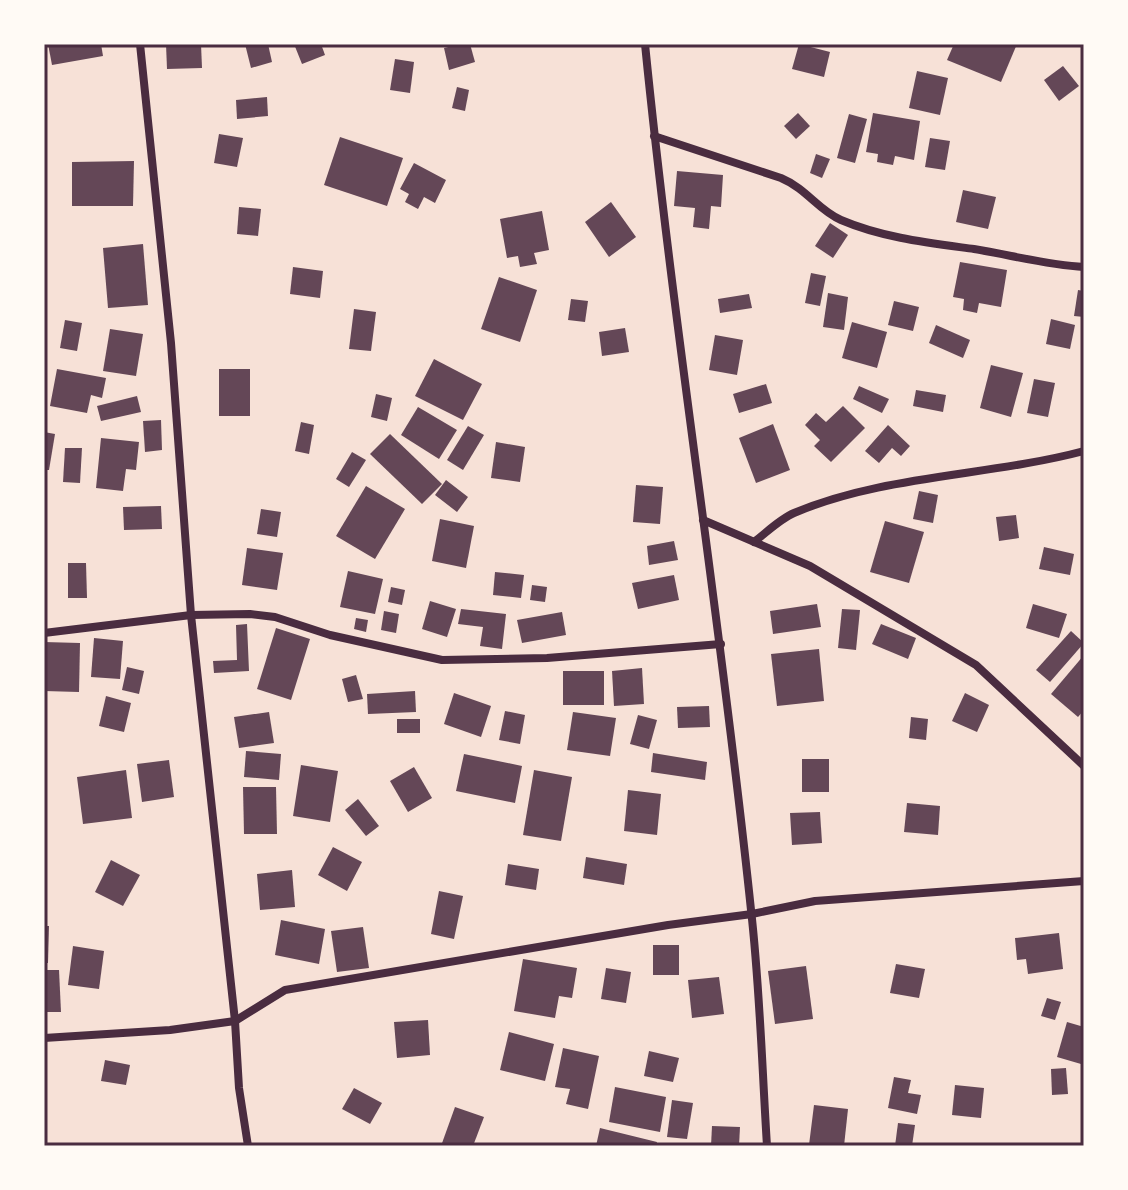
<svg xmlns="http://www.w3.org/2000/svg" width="1128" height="1190" font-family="Lora,serif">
	<rect width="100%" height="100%" fill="#f7e1d7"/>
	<!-- building -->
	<g fill="#644757">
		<polygon points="48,44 101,44 103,56 52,65"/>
		<polygon points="166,44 201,44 202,68 167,69"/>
		<polygon points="245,44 268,44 272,62 251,68"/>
		<polygon points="294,44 321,44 325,55 302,64"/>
		<polygon points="461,44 470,44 475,62 449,70 444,48"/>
		<polygon points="799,44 830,52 824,77 792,69"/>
		<polygon points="954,44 1017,44 1001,82 947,60"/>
		<polygon points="395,59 414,62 410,93 390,90"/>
		<polygon points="1063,66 1079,86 1059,101 1044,80"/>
		<polygon points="917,71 948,78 940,115 909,108"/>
		<polygon points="457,87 469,90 465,111 452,108"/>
		<polygon points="267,97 268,116 237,119 236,100"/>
		<polygon points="798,113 810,126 796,139 784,126"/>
		<polygon points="873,113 920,121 914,160 895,156 893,165 877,162 878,154 866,152"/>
		<polygon points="849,114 867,119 855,163 837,158"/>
		<polygon points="219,134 243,138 237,167 214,163"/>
		<polygon points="340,137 403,158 387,206 324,185"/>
		<polygon points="930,138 950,141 945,170 925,167"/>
		<polygon points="816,154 830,159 822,178 810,173"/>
		<polygon points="134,161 133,206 72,206 72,162"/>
		<polygon points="414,163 446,180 435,203 424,197 418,209 405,202 409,194 400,189"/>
		<polygon points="677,171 723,175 721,207 711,206 709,229 693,227 695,208 674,206"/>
		<polygon points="963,190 996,197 988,229 956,222"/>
		<polygon points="611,202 636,237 609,257 585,222"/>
		<polygon points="239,207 261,209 258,236 237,234"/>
		<polygon points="542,211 549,250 534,253 537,264 520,267 518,256 507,258 500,219"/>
		<polygon points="830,223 848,235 833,258 815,246"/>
		<polygon points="143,244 148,305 108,308 103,248"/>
		<polygon points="960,262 1007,270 1001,307 979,303 977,313 963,310 964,299 953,297"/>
		<polygon points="293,267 323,271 320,298 290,294"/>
		<polygon points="811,273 826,276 820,306 805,303"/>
		<polygon points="499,277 537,290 520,342 481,329"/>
		<polygon points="1078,290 1084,291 1084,317 1074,316"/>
		<polygon points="828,293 848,297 844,330 823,327"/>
		<polygon points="749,294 752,308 720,313 718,299"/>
		<polygon points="571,299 588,301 585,322 568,320"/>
		<polygon points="894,301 919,307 913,331 888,325"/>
		<polygon points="354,309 376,312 371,351 349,349"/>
		<polygon points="1051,319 1075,325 1070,349 1046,344"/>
		<polygon points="65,320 82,323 77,351 60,348"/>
		<polygon points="852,322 887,332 877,368 842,358"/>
		<polygon points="936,325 970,340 963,358 929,343"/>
		<polygon points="625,328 629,352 602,356 599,332"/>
		<polygon points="110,329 143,334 136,376 103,371"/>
		<polygon points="715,335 743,340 737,375 709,370"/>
		<polygon points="434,359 482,384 463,420 415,396"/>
		<polygon points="991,365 1023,373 1011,417 980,408"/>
		<polygon points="57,369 106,378 102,398 91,395 87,413 50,406"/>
		<rect x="219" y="369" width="31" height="47"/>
		<polygon points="1034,379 1055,383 1048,417 1027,413"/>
		<polygon points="766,384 772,403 739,413 733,394"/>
		<polygon points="859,386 889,399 882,413 853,399"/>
		<polygon points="916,390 946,395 943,412 913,406"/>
		<polygon points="376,394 392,398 387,421 371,417"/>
		<polygon points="137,396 141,412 101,421 97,406"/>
		<polygon points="843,406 865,428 831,462 814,446 820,440 805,425 816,413 826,422"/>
		<polygon points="418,407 457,430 439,459 401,435"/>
		<polygon points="161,420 162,450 145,452 143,421"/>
		<polygon points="301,422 314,425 309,454 295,451"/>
		<polygon points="773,424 790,470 756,483 739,438"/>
		<polygon points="888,425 910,446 901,456 892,448 879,463 865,451"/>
		<polygon points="468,426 484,435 463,470 447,460"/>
		<polygon points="44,432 55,434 49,470 44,470"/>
		<polygon points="390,434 442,484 422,504 370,454"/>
		<polygon points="101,438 139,442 136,470 126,469 123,491 96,488"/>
		<polygon points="496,442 525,447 520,482 491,478"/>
		<polygon points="65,448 82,448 80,483 63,482"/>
		<polygon points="352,452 366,460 349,487 336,479"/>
		<polygon points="446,480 468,497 457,512 435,495"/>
		<polygon points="636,485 663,487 660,524 633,522"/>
		<polygon points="366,486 405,509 375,559 336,536"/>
		<polygon points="919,491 938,495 933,523 913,519"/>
		<polygon points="161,506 162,529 124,530 123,507"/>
		<polygon points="261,509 281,512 277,537 257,534"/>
		<polygon points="1016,515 1019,538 999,541 996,517"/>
		<polygon points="440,519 474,526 466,568 432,561"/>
		<polygon points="885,521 924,532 909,583 870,572"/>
		<polygon points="674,541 678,560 649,565 647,546"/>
		<polygon points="1044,547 1074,554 1070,575 1039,569"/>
		<polygon points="247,548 283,553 277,590 242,585"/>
		<polygon points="68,563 86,563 87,598 68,598"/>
		<polygon points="348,571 383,579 375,614 340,607"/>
		<polygon points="495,572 524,575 521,598 493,595"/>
		<polygon points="674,575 679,600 638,609 632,583"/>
		<polygon points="532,585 547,587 545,602 530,600"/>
		<polygon points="391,587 405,590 402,605 388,602"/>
		<polygon points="430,601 456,609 447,637 422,629"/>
		<polygon points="817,604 821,627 773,634 770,611"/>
		<polygon points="1033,604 1067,614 1059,638 1026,628"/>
		<polygon points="461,609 506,614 502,649 480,646 483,627 458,624"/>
		<polygon points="842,609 860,610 856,650 838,648"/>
		<polygon points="384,611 399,614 396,633 381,630"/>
		<polygon points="562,612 566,635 522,643 517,620"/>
		<polygon points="356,618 368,620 366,632 354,629"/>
		<polygon points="247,624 249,671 214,673 213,661 237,660 236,625"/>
		<polygon points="881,624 916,638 908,659 872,644"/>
		<polygon points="276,628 310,639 291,700 257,689"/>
		<polygon points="1071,631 1084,643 1050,682 1036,670"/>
		<polygon points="94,638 123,641 120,679 91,677"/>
		<polygon points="44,642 80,643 79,692 44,691"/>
		<polygon points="819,649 824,701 777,706 771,654"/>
		<polygon points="1084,655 1084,710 1078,717 1051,694"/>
		<polygon points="127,667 144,671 139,694 122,690"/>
		<polygon points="642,668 644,704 614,706 612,671"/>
		<rect x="563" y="671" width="41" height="34"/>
		<polygon points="356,675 363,699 348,702 342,679"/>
		<polygon points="415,691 416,712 368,714 367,694"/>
		<polygon points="454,693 491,706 481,737 444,724"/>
		<polygon points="965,693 989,705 977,732 952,721"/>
		<polygon points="106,696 131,703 124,732 99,726"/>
		<polygon points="709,706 710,727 678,728 677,707"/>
		<polygon points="505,711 525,715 520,744 499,740"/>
		<polygon points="269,712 274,743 239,748 234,717"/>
		<polygon points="573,712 616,718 610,756 567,750"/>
		<polygon points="638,715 657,720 649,749 630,744"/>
		<polygon points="911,717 928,719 926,740 909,738"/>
		<rect x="397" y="719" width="23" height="14"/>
		<polygon points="246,751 281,754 279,780 244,777"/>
		<polygon points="653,753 707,762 705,780 651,772"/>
		<polygon points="464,754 522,766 515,803 456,791"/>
		<rect x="802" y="759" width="27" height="33"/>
		<polygon points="169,760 174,797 142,802 137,764"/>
		<polygon points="301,765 338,771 330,822 293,816"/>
		<polygon points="414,767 432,798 408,812 390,781"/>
		<polygon points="126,770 132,818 83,824 77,777"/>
		<polygon points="534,770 572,777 561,841 523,835"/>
		<polygon points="243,787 276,787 277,834 244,834"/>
		<polygon points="628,790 661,794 657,835 624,831"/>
		<polygon points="358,799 379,826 366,836 345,810"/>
		<polygon points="907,803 940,806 938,835 904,832"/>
		<polygon points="820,812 822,843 792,845 790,813"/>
		<polygon points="333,847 362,862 347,891 318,875"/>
		<polygon points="586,857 627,864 624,885 583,878"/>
		<polygon points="111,860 140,875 123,906 95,892"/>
		<polygon points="508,864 539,869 536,890 505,885"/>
		<polygon points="292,870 295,907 260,910 257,874"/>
		<polygon points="439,891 463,896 454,939 431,934"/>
		<polygon points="281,920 325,929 319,964 275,955"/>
		<polygon points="44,926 49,926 48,963 44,963"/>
		<polygon points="363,927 369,968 337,972 331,931"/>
		<polygon points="1059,933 1063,969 1028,974 1026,959 1017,960 1015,938"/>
		<rect x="653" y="945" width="26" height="30"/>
		<polygon points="73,946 104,951 99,989 68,985"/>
		<polygon points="523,959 577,968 572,998 559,996 555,1018 514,1011"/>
		<polygon points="896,964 925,969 919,998 890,993"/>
		<polygon points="806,966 813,1019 775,1024 768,971"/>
		<polygon points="606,968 631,972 626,1003 601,999"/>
		<polygon points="44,970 59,970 61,1012 44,1012"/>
		<polygon points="719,977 724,1014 692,1018 688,980"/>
		<polygon points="1047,998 1061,1002 1055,1020 1041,1016"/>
		<polygon points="428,1020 430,1055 397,1058 394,1022"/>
		<polygon points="1067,1022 1084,1027 1084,1053 1081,1064 1057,1057"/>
		<polygon points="509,1032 554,1044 545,1081 500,1070"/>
		<polygon points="563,1048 599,1056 588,1109 566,1104 570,1089 555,1087"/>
		<polygon points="649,1051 679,1058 673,1082 644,1076"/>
		<polygon points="105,1060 130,1065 126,1085 101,1081"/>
		<polygon points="1066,1068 1068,1094 1052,1095 1051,1069"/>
		<polygon points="894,1077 911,1080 908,1093 921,1095 917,1114 888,1108"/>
		<polygon points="955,1085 984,1088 981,1118 952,1115"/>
		<polygon points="615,1087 666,1097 660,1132 609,1122"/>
		<polygon points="354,1088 382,1103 370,1124 342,1109"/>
		<polygon points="672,1100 693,1103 687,1139 667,1137"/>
		<polygon points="814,1105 848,1109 844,1146 809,1145"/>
		<polygon points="455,1107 484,1117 473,1146 441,1146"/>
		<polygon points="898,1123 915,1125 912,1146 895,1146"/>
		<polygon points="712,1126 740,1127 739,1146 711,1146"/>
		<polygon points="600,1128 657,1142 656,1146 596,1146"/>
	</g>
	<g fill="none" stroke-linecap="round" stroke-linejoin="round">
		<!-- minor -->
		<g stroke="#4a2c40" stroke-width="8">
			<polyline points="140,44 171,343 191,615 235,1021 239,1088 248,1146"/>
			<path d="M645 44C674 334 721 621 751 910 760 988 762 1068 767 1146"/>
			<path d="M654 136 781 178C807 189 818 210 841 220 883 238 930 243 974 249 1011 255 1046 265 1084 267"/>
			<polyline points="703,520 810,566 976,665 1084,766"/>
			<path d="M754 542C767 532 780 519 794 513 883 475 990 476 1084 451"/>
			<polyline points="44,633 191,615 250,614 275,617 330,635 442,660 547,658 721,644"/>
			<polyline points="44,1038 170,1030 235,1021 285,990 668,925 752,914 815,901 1084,881"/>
		</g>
	</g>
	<!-- border -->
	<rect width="1128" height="1190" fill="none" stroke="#fffaf5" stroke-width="92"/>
	<rect x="46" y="46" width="1036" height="1098" fill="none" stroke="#4a2c40" stroke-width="3"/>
</svg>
